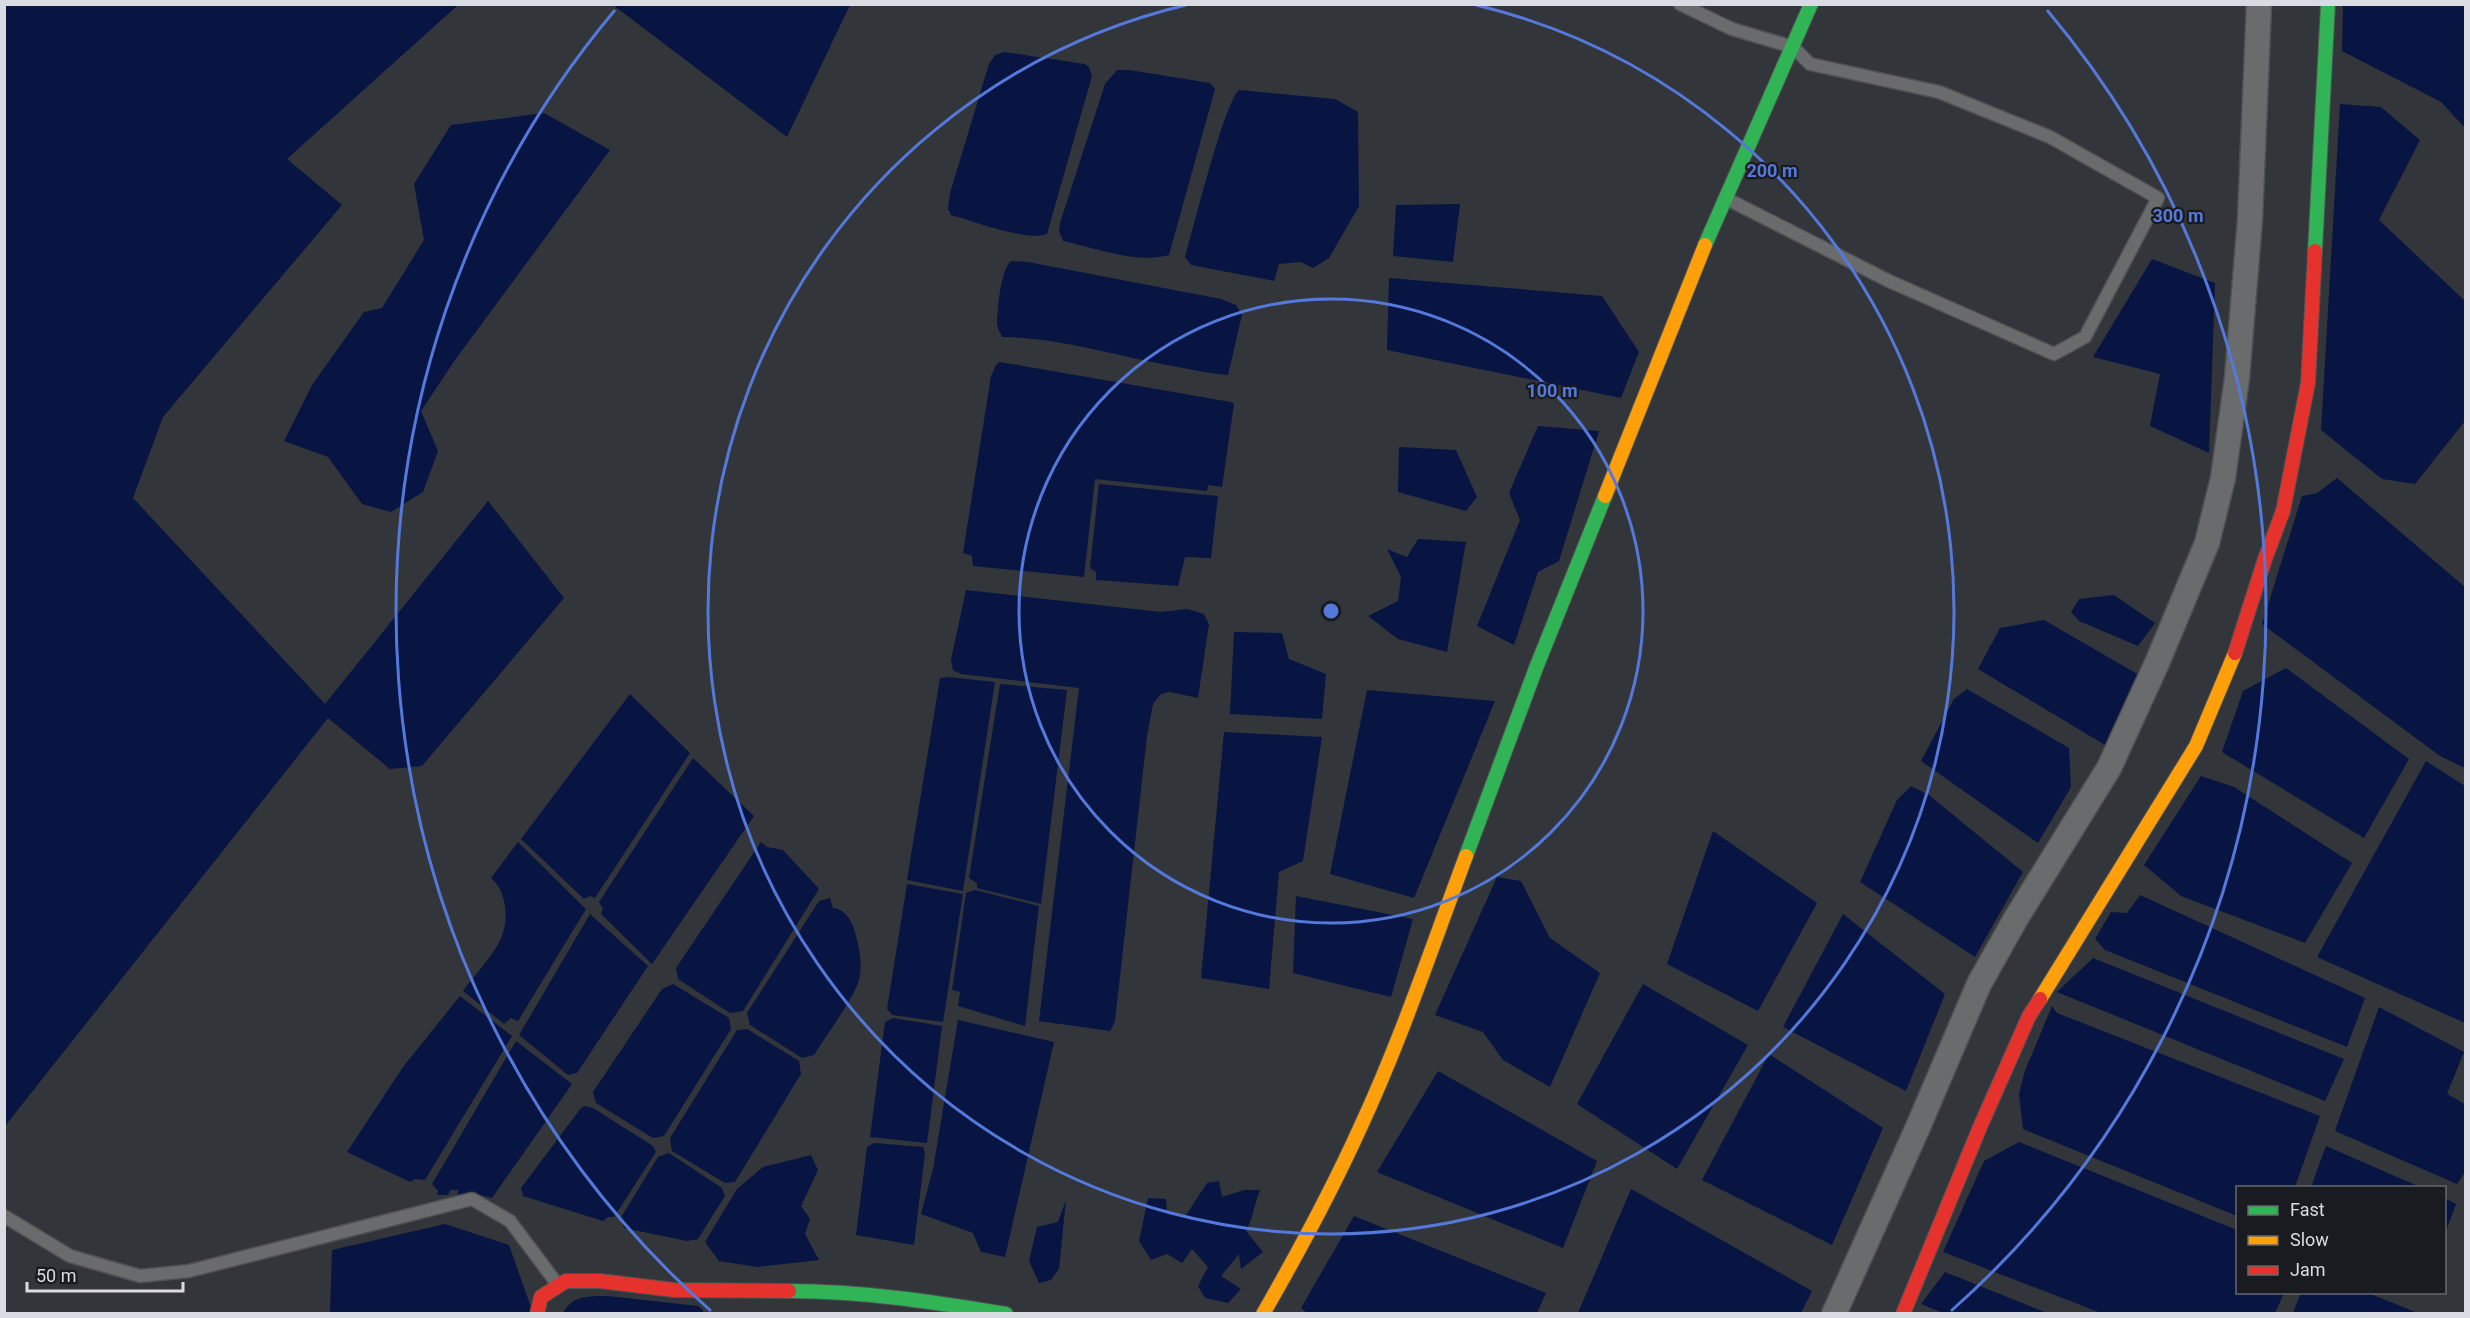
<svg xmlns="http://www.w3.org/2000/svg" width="2470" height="1318" font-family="Roboto,sans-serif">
	<rect width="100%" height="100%" fill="#32353a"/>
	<!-- water -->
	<g fill="#081543">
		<polygon points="4,5 458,5 287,159 342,205 163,417 133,498 325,704 488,501 564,598 422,766 390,769 328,718 5,1126"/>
		<polygon points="613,5 850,5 787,137"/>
		<polygon points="2343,5 2465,5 2465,128 2441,102 2342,51"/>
		<path d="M1004 52 1085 64 1089 67 1092 76 1047 234C1028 242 973 221 951 215L948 209 950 193 989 64 995 55Z"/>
		<path d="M1117 70H1129L1210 83 1215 89 1169 255C1136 264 1096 248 1063 241L1059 231 1060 223 1105 84Z"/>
		<path d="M1239 90 1335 99 1358 112 1359 206 1329 258 1313 268 1301 262 1279 264 1274 281 1191 265 1185 257C1193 230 1224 103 1239 90Z"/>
		<polygon points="2340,104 2381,107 2420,140 2379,220 2465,301 2465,421 2415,484 2382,479 2321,430"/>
		<polygon points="544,113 610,150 455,360 421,411 438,451 423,492 391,512 362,504 328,457 284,441 312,385 364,312 382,308 424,240 414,184 451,125"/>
		<polygon points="1460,204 1453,262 1393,256 1396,205"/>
		<polygon points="2152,259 2215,283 2209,453 2150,426 2160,374 2093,357"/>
		<path d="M1011 261 1028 262 1221 299 1236 305 1242 315 1228 375C1211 374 1195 370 1178 367 1121 357 1058 337 1002 337 1000 332 997 328 997 323 997 310 1001 269 1011 261Z"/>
		<polygon points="1389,278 1602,296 1639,352 1621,398 1387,350"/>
		<polygon points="1000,362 1231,402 1234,404 1222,487 1208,485 1207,491 1095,479 1084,577 973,566 972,556 963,553 991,376 996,365"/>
		<polygon points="1538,426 1599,431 1559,561 1538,572 1514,645 1477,626 1520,520 1509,493"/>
		<polygon points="1399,447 1456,450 1477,497 1466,511 1398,492"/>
		<polygon points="2337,478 2465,587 2465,768 2440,756 2262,624 2302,496 2317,493"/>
		<polygon points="1099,484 1218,496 1211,558 1185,557 1178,586 1096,580 1096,572 1090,568"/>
		<polygon points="1418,539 1466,542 1447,652 1398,639 1368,616 1398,601 1401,577 1387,549 1407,557"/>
		<polygon points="966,590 1161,612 1187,609 1204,614 1209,624 1198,698 1170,692 1161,694 1153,704 1147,736 1115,1021 1110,1031 1039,1021 1079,688 961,674 953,670 951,660"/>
		<polygon points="2114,595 2155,623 2138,646 2079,621 2071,612 2079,599"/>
		<polygon points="2044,620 2139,675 2105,745 1978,669 2000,628"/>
		<polygon points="1234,632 1282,633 1289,659 1326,674 1322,719 1230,714"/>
		<polygon points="2286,668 2409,759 2364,838 2222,752 2243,691"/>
		<polygon points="948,677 995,682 963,891 907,880 940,678"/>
		<polygon points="1000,684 1067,690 1041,904 977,888 977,883 969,878"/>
		<polygon points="1967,689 2069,748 2071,787 2038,843 1921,761 1954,699"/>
		<polygon points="1367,690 1495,701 1414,898 1330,874"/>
		<polygon points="630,694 690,753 595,898 590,896 584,899 521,839"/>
		<polygon points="1224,732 1322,737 1303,861 1279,872 1269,989 1201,978"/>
		<polygon points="693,758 754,816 652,964 601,914 603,909 599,902"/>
		<polygon points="2426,761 2465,786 2465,1023 2317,957"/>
		<polygon points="2201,776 2234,787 2352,863 2305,943 2181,896 2144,865"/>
		<polygon points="1911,786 1929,795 2023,872 1975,957 1860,882 1897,800"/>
		<polygon points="1713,831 1817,903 1758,1011 1667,964"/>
		<path d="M518 842 586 909 518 1021 511 1018 504 1024 463 991C474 976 494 955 501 938 509 920 507 891 491 878Z"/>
		<polygon points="761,842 767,847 783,850 819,889 743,1011 730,1013 678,979 676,968"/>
		<polygon points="1497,877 1521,881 1550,938 1600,973 1550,1087 1503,1060 1483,1032 1435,1015"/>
		<polygon points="907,884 963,894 943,1022 892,1015 887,1009"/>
		<polygon points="975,890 1039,906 1025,1026 958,1006 960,992 952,990 966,893"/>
		<polygon points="2140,895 2365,998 2347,1047 2105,950 2095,939 2111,912 2127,913"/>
		<polygon points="1296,896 1413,919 1391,997 1293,973"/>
		<path d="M830 898 833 908C844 909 851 919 854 929 859 946 863 962 859 980 855 996 824 1039 814 1055L802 1058 750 1025 747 1013 819 901Z"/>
		<polygon points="590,914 648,966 577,1073 568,1075 519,1035"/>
		<polygon points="1843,914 1945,994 1906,1091 1783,1027"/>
		<polygon points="2093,958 2344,1059 2325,1101 2057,992"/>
		<polygon points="673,984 729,1018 731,1029 664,1136 653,1138 596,1103 593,1092 662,989"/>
		<polygon points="1643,984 1748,1045 1677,1169 1577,1104"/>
		<polygon points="460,996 512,1036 425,1180 415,1179 410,1182 347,1152 403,1067"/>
		<polygon points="2052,1006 2057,1013 2320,1116 2295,1187 2238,1188 2237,1216 2023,1129 2019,1094 2025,1071"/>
		<polygon points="2379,1007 2464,1052 2447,1094 2465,1104 2465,1172 2457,1184 2335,1131"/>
		<polygon points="893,1018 942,1026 927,1143 870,1137 885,1022"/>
		<polygon points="958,1020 1054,1042 1005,1257 981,1252 973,1233 921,1214 933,1169"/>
		<polygon points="747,1029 799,1061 801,1074 735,1182 725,1183 672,1151 670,1138 737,1030"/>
		<polygon points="516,1041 572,1084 492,1198 480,1195 457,1197 458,1190 450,1190 448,1195 437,1195 438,1191 432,1184"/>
		<polygon points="1769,1054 1883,1128 1832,1245 1702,1180"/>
		<polygon points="1438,1071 1597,1161 1563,1248 1377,1172"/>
		<polygon points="586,1106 593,1108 653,1146 656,1152 614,1217 608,1217 603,1221 523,1196 521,1188 581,1108"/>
		<polygon points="2019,1142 2237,1230 2238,1292 2284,1293 2275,1313 2101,1313 1943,1252 1984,1161"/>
		<polygon points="874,1143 923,1147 925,1153 914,1245 856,1235 867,1147"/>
		<polygon points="2326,1146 2420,1187 2311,1187"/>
		<polygon points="669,1153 722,1188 725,1196 698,1239 687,1241 624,1228 620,1219 658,1157"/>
		<polygon points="811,1155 818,1170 801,1206 810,1219 805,1234 819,1260 758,1267 719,1261 705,1242 737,1189 763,1167"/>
		<path d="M1219 1181 1222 1197 1244 1190H1260C1254 1204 1253 1219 1246 1231L1263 1252 1241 1269 1239 1254 1221 1276 1241 1289 1228 1303 1205 1298 1198 1286 1208 1267 1192 1249 1182 1263 1167 1254 1151 1260 1139 1241 1148 1198 1166 1199 1167 1213 1186 1215 1207 1183Z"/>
		<polygon points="1631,1189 1812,1291 1801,1313 1578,1313"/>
		<polygon points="2445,1198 2456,1204 2445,1234"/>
		<polygon points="1066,1200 1059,1269 1051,1280 1039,1283 1029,1261 1037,1227 1058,1222"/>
		<polygon points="1354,1216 1546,1293 1537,1313 1307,1313 1301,1308"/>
		<polygon points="445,1224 509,1245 533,1313 330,1314 332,1250"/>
		<polygon points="1945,1272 2047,1313 1943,1313 1921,1304"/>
		<polygon points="2301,1292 2368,1293 2418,1313 2293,1313"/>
		<path d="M608 1296 698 1306 703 1310V1313L563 1314C571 1295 590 1296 608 1296Z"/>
	</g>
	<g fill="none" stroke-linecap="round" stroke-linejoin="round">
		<!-- lane casing -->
		<g stroke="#4e5154" stroke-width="15">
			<g id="lane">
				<polyline points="1680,4 1732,29 1793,47 1810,64 1939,92 2050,137 2158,198 2085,337 2054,354 1889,281 1725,198"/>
				<polyline points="4,1216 70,1256 140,1276 189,1271 472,1199 510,1221 558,1285"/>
			</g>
		</g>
		<!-- street casing -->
		<g stroke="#4e5154" stroke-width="27">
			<polyline id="street" points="1834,1314 1918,1127 1979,984 2015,920 2109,768 2157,663 2207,543 2223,478 2237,378 2250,219 2259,4"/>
		</g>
		<!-- fast casing -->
		<g stroke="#4e5154" stroke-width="16">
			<g id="fast">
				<polyline points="1705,245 1811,4"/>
				<polyline points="2315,251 2328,4"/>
				<polyline points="1466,856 1536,668 1605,496"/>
				<path d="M789 1291C862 1291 934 1302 1006 1314"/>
			</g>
		</g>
		<!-- slow casing -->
		<g stroke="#4e5154" stroke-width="16">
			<g id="slow">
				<polyline points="1605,496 1705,245"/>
				<polyline points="2040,999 2196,746 2235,653"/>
				<path d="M1263 1314C1298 1253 1331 1192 1360 1128 1401 1040 1432 947 1466 856"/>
			</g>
		</g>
		<!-- jam casing -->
		<g stroke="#4e5154" stroke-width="16">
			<g id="jam">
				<polyline points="2235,653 2265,559 2283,511 2308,383 2315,251"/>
				<polyline points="537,1314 541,1297 566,1281 600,1281 674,1290 789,1291"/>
				<polyline points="1903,1314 1980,1127 2029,1016 2040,999"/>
			</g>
		</g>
		<!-- lane -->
		<use href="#lane" stroke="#696b6d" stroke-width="12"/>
		<!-- street -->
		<use href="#street" stroke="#696b6d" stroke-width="24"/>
		<!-- fast -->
		<use href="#fast" stroke="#30b455" stroke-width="14"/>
		<!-- slow -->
		<use href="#slow" stroke="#ff9f0a" stroke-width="14"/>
		<!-- jam -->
		<use href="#jam" stroke="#e5322d" stroke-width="14"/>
	</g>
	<!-- distance rings -->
	<g fill="none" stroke="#5579db" stroke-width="3">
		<circle cx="1331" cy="611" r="312"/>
		<path d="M1476 5A623 623 0 1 1 1186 5"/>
		<path d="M711 1311A935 935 0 0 1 615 10M2047 10A935 935 0 0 1 1951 1311"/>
	</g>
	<circle cx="1331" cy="611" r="9" fill="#5579db" stroke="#191b20" stroke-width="3"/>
	<g font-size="18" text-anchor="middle" font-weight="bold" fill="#5579db" stroke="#191b20" stroke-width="4.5" stroke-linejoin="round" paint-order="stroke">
		<text x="1772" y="177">200 m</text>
		<text x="2178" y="222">300 m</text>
		<text x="1552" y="397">100 m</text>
	</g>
	<!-- border -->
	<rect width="2470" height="1318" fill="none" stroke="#d9dce2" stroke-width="12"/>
	<!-- legend -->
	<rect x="2236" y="1186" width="210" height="108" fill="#191b20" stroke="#66686e" stroke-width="1.5"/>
	<rect x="2248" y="1206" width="30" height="9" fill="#30b455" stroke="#66686e" stroke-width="1.5"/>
	<text x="2290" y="1216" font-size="18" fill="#d9dce2">Fast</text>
	<rect x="2248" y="1236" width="30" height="9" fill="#ff9f0a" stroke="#66686e" stroke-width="1.5"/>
	<text x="2290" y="1246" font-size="18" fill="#d9dce2">Slow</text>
	<rect x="2248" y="1266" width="30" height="9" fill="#e5322d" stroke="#66686e" stroke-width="1.5"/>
	<text x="2290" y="1276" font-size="18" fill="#d9dce2">Jam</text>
	<!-- scale -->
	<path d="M27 1282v9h156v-9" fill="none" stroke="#d9dce2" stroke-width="3"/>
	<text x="36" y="1282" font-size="18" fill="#d9dce2" stroke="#191b20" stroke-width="4.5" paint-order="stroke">50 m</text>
</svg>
